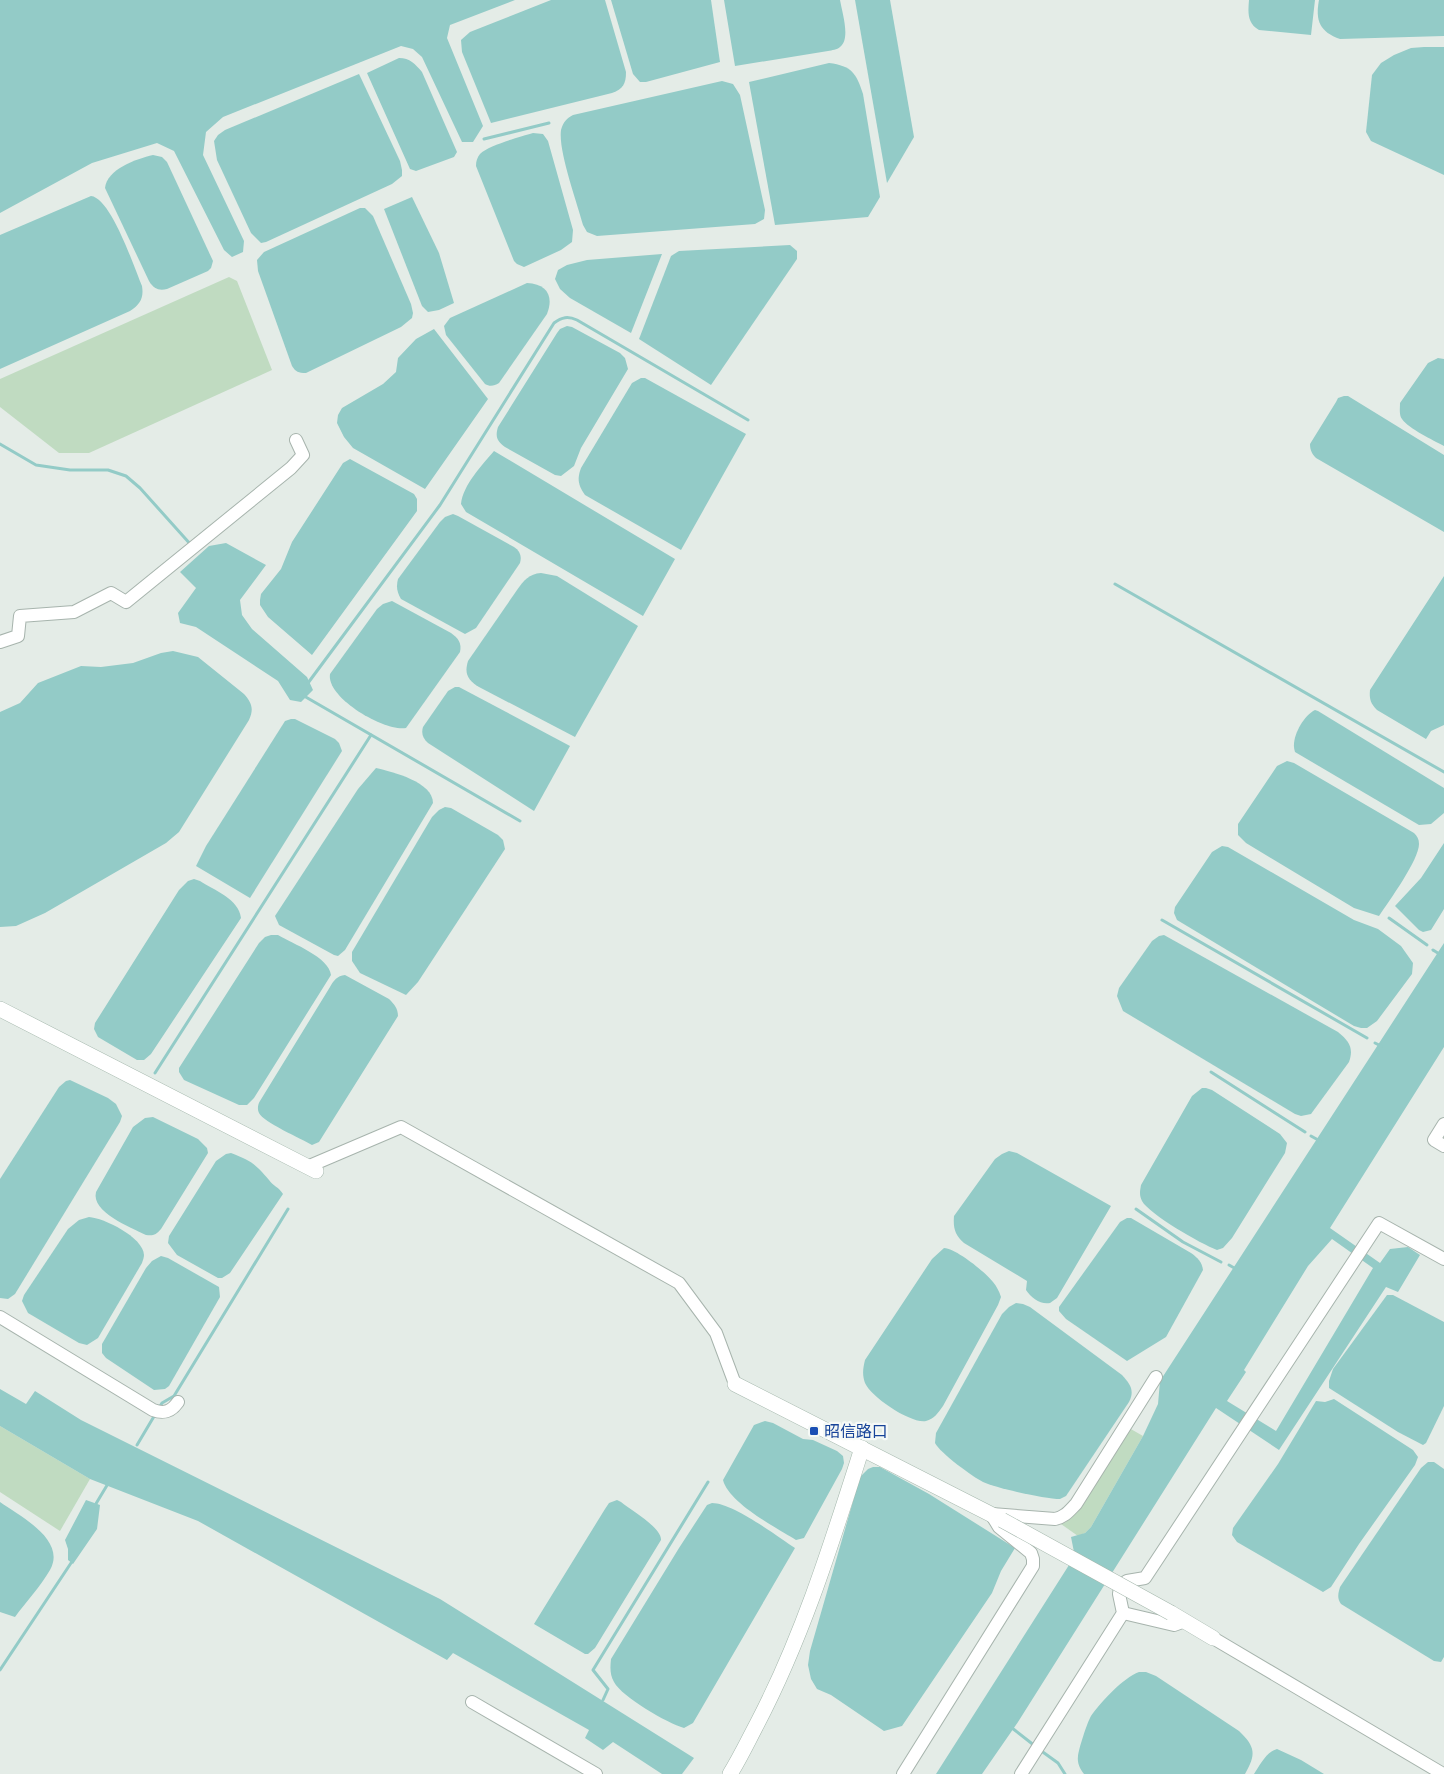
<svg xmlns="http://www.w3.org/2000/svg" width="1444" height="1774" font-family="Helvetica,'Noto Sans SC',sans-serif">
	<rect width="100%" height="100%" fill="#e4ece7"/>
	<!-- green -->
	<g fill="#c0dbc1">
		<polygon points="229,277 237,281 272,370 89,453 59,453 0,407 0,379"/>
		<polygon points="0,1426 90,1479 60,1531 0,1492"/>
		<polygon points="1129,1428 1143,1436 1091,1527 1085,1533 1078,1536 1061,1524 1066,1522 1070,1518"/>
	</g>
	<!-- water -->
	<g fill="#93cbc7" fill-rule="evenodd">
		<polygon points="0,0 515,0 450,25 447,38 483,126 473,142 462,142 422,57 413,49 401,46 223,117 206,132 203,155 244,241 243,252 232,257 224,250 174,151 157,143 92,163 0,213"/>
		<path d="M551 0H605L626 72C626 84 623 89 612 93L491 123 462 52 461 40 470 32Z"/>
		<polygon points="611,0 711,0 720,62 646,82 640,82 633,74"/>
		<path d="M724 0H840C842 12 851 39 840 47 837 50 832 50 828 51L735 66Z"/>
		<polygon points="855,0 890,0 914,137 887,183"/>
		<path d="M1249 0H1315L1311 35 1259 30C1247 23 1248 12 1249 0Z"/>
		<path d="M1319 0H1444V36L1340 39C1320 32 1315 21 1319 0Z"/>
		<polygon points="1424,47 1444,47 1444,175 1371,141 1366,132 1372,75 1381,63 1394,55 1411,48"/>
		<path d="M399 58C410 58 415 64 422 72L457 152 454 157 416 171 410 169 367 73Z"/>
		<path d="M829 63C852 66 856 73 863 94L880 197 868 217 775 225 749 82Z"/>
		<polygon points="359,74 400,161 402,170 402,176 392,184 266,242 261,243 251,233 217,160 214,141 218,135 225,130"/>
		<path d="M722 81 733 84 740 95 765 210 764 219 755 224 597 236 587 232 583 225C577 202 558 151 561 130 563 122 567 118 573 115Z"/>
		<path d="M533 133 543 134 548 141 573 230 572 242 561 250 524 267 517 264 514 261 476 166C476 161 477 158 480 154 489 145 520 137 533 133Z"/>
		<path d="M153 155 162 157 167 162 213 261 211 268 208 271 167 289C159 291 154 289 149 281L105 188C107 169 136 159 153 155Z"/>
		<path d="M91 196C111 198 134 267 142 286 144 298 140 305 130 311L0 369V235Z"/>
		<polygon points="412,197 439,253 454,303 439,310 428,312 422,306 384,209"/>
		<path d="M360 208H365L373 216 411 304 413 313 412 318 401 327 306 373C298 373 296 372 292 366L258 271 257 260 264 252Z"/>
		<polygon points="790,245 797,251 797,259 711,385 639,339 671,256 679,251"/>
		<polygon points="662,254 631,333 570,298 560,289 555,279 558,270 567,265 587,260"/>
		<path d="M527 283C547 284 554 296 547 314L499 383C494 386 490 387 485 384L446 335 444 326 450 318Z"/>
		<path d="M567 326 572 327 620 353 625 358 628 369 581 448 574 466 561 476 555 475 505 447C497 441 495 437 498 427L557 333 560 329Z"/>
		<polygon points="434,329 488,399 425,489 353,448 344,437 337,423 338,415 342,408 383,384 396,372 398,358 416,339"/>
		<path d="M1438 358 1444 359V446C1433 440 1409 429 1402 419 1399 415 1400 409 1400 403L1428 363Z"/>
		<path d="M641 378H645L746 434 681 550 585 495C578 485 577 479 581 468L632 383Z"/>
		<path d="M1344 396H1348L1444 455V532L1316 458C1312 454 1310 450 1310 444L1336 402 1338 398Z"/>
		<path d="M494 451 675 559 643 616 466 512 461 504C463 485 482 465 494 451Z"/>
		<polygon points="350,459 414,494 417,499 417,511 312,655 268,617 260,605 260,600 261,594 281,569 292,542 343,463"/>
		<path d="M453 514 458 516 514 547C520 551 522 556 520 563L476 628 465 634 401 599C397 592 396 587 398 579L440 522 445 517Z"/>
		<polygon points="226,543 266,565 240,600 242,615 252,629 307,677 313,690 301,702 290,700 278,681 196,627 180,623 178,613 196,588 180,572 209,546"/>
		<path d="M541 573 557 576 638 626 575 737 479 687C468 680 464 674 468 661L517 590C524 580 529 574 541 573Z"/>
		<path d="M1444 576V725L1431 731 1426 739 1377 710C1371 704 1369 699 1370 690Z"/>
		<path d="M392 601 451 633C458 638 462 643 460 652L406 728C385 732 326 698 330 674L377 609 383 604Z"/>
		<path d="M173 651 198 657 244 694C252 703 254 709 249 720L179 832 166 843 45 913 16 926 0 927V712L20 703 38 683 81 666 101 667 133 663 161 653Z"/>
		<path d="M455 687H459L570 746 534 811 428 743C423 738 421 734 423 727L448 691Z"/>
		<path d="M1315 710 1318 711 1444 788V813L1431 824 1419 825 1295 752C1290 739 1303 716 1315 710Z"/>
		<polygon points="291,719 295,719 335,739 339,743 342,751 250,898 196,866 206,846 285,721"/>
		<path d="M1287 761 1294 763 1414 833C1417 836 1419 839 1419 844 1419 860 1389 901 1379 916L1354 908 1246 843 1238 835V824L1277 766Z"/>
		<path d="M376 768C393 772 433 782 433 803L345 950 338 956 334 955 279 925 275 916 358 789Z"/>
		<polygon points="445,807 451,808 498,835 503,840 505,849 418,982 406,995 360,973 352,961 352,952 432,817 439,810"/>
		<polygon points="1444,843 1444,909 1431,930 1423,932 1419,930 1395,906 1421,878"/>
		<polygon points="1222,846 1228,847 1354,920 1378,929 1401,946 1413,963 1412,974 1377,1021 1367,1028 1361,1028 1354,1026 1177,920 1174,913 1175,907 1212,852"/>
		<path d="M194 879 200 881C214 890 239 899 241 918L151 1054 144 1060H137L98 1037 94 1029 95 1023 179 890 188 881Z"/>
		<path d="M271 935H278C293 944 329 957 331 975L254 1098 247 1105H239L184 1080 179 1072V1068L259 943 265 937Z"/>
		<path d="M1164 935 1338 1032C1349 1041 1354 1048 1349 1062L1311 1114 1301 1116 1295 1114 1123 1011 1117 996 1119 988 1152 941 1159 936Z"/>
		<path d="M1444 943V1047L1330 1228 1380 1263 1390 1249 1408 1247 1420 1255 1398 1292 1386 1287 1279 1450 1216 1408 1018 1722 982 1774H936L1069 1565 1074 1552 1071 1537 1085 1533 1091 1527 1143 1436 1158 1404 1160 1381ZM1332 1239 1373 1268 1276 1431 1227 1401 1246 1372 1244 1370 1308 1266Z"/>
		<path d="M345 975 389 999C394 1004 398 1008 398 1016L319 1142 312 1145C302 1139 263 1122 259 1113 257 1109 258 1104 260 1101L330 987C334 980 337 976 345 975Z"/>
		<polygon points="70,1080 108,1098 116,1104 122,1116 120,1122 15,1294 8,1299 0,1298 0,1179 59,1087 66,1081"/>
		<path d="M1202 1088H1206L1212 1090 1280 1134 1287 1143 1285 1153 1232 1238 1223 1248 1217 1250C1201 1244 1149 1214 1142 1201 1139 1195 1140 1191 1141 1185L1192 1096Z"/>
		<path d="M153 1117 198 1139 207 1148 208 1153 161 1229C156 1235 153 1236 146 1235 130 1227 91 1212 96 1192L133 1127 145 1118Z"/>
		<path d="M1009 1151 1017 1153 1111 1206 1057 1298 1050 1303C1041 1305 1031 1298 1026 1290L1027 1281 964 1243C955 1235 953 1228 954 1216L995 1159 1002 1154Z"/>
		<path d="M231 1153C252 1161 255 1164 269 1180 273 1186 279 1187 283 1194L230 1273 222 1278H218L177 1255 168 1243 169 1236 216 1161 226 1154Z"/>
		<path d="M89 1217C104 1218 143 1237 144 1255 144 1257 143 1260 142 1263L98 1338 87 1345 79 1343 28 1313 22 1301 24 1295 68 1229 79 1220Z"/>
		<path d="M1127 1218H1131L1191 1253C1198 1258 1202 1262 1203 1270L1166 1337 1127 1361 1066 1319 1059 1311V1307L1120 1222Z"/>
		<path d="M944 1248C957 1249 985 1272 993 1282 997 1287 999 1291 1001 1297L998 1305 943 1406C938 1413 934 1419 926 1421 911 1424 871 1397 865 1383 862 1375 863 1368 865 1360L932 1259Z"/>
		<polygon points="161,1256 168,1258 219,1287 220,1297 169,1386 165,1389 154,1390 106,1358 102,1353 102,1344 146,1268 152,1261"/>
		<polygon points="1387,1295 1393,1295 1444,1322 1444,1406 1426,1443 1423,1445 1398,1432 1329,1388 1329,1381 1333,1369"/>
		<path d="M1016 1303 1023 1304 1030 1307 1122 1375C1130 1384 1135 1390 1129 1402L1066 1496 1060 1499C1046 1499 995 1488 983 1482 973 1477 940 1453 935 1443L936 1433 1002 1314 1009 1307Z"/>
		<polygon points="0,1389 26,1404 35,1391 81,1420 440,1599 694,1758 682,1774 662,1774 613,1742 603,1750 585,1738 589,1730 453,1653 447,1660 198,1521 90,1479 0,1426"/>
		<polygon points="1334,1399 1413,1450 1418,1457 1415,1465 1359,1544 1331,1587 1323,1592 1237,1542 1232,1535 1233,1528 1278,1464 1316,1401 1325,1402"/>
		<path d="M765 1421 773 1423 803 1439 813 1440 837 1451 843 1456 844 1463 842 1469 804 1538 796 1540C775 1527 729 1503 723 1480L754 1425Z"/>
		<path d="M1428 1462H1434L1444 1469V1657L1441 1662 1434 1661 1341 1604C1337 1598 1338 1594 1340 1587L1421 1468Z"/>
		<polygon points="873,1467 880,1467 929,1494 1015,1548 1001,1571 992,1593 902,1726 884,1731 831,1695 817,1689 811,1679 808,1665 810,1651 860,1477 868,1469"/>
		<polygon points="86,1500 100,1505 97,1529 73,1564 68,1560 68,1549 65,1540"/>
		<path d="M617 1500 621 1502C631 1510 662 1528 661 1540L595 1648 588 1654H585L534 1624 605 1509 609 1503Z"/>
		<path d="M0 1502C20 1516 67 1540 50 1570 40 1587 26 1602 15 1617L0 1612Z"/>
		<path d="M712 1503C733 1503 777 1536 795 1548L693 1723 684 1728C667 1723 622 1697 614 1682 610 1675 610 1668 611 1659L679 1548 707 1505Z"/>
		<path d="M1139 1672H1146L1156 1676 1239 1731C1256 1747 1256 1755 1245 1774H1084C1080 1769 1077 1763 1078 1756 1079 1748 1087 1723 1091 1716 1101 1702 1123 1678 1139 1672Z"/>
		<path d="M1277 1749 1301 1760 1324 1774H1254C1260 1765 1266 1752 1277 1749Z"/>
	</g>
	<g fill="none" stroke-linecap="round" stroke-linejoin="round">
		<!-- stream -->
		<g stroke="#93cbc7" stroke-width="3">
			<polyline points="484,139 549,123"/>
			<polyline points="0,444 36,465 70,470 108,470 126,476 140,488 192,546"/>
			<polyline points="1115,584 1444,772"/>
			<path d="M308 683 440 505 554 323C562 317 568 316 577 320L748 420"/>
			<polyline points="304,696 520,821"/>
			<polyline points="1389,918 1427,945"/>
			<polyline points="1162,920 1367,1038"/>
			<polyline points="1433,950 1441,955"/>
			<polyline points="1375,1043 1381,1046"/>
			<polyline points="1211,1072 1305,1132"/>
			<polyline points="155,1073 371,735"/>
			<polyline points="1311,1136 1320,1141"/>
			<polyline points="1136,1209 1183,1242 1221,1262"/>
			<polyline points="1229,1265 1236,1269"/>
			<polyline points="159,1408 162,1403 174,1396 288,1209"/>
			<polyline points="137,1445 156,1413"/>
			<polyline points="94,1507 109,1482"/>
			<polyline points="0,1670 73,1560"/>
			<polyline points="603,1700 608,1689 593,1670 708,1482"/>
			<polyline points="1012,1728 1035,1746"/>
			<polyline points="1040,1750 1058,1763 1065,1774"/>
		</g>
		<!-- street casing -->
		<g stroke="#a7b4ad" stroke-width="14">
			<g id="street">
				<polyline points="0,642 18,636 20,616 74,612 111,593 126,602 291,468 303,455 296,440"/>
				<polyline points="1444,1124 1434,1140 1444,1146"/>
				<polyline points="307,1167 401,1127 679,1283 716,1333 735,1384"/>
				<path d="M0 1317 153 1410C164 1414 171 1412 178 1402"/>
				<path d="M992 1514 1055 1519C1065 1517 1069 1511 1076 1504L1156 1377"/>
				<polyline points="1123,1613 1174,1625 1185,1621"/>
				<polyline points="1213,1638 1443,1774"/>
				<polyline points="472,1702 596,1774"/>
				<polyline points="903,1774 1033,1566 1033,1559 1031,1553 999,1527 991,1514"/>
				<polyline points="1021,1774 1123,1613 1119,1594 1120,1586 1127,1581 1145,1578 1379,1223 1444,1259"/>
			</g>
		</g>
		<!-- secondary casing -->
		<g stroke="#a4b7ac" stroke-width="16">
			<g id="secondary">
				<polyline points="0,1009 316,1171"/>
				<polyline points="735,1384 1002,1520"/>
				<polyline points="1171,1613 1213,1638"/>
				<path d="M730 1774C740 1758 748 1741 757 1724 803 1636 832 1542 862 1448"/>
			</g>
		</g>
		<!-- street -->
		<use href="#street" stroke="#fff" stroke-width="12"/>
		<!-- secondary -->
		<use href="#secondary" stroke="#fff" stroke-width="15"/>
		<!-- secondary-bridge casing -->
		<g stroke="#a4b7ac" stroke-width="16" stroke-linecap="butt">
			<polyline id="secondary-bridge" points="1002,1520 1171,1613"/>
		</g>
		<!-- secondary-bridge -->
		<use href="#secondary-bridge" stroke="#fff" stroke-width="15"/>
	</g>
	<!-- markers -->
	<rect fill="#1a4fb4" stroke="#f5f9f6" stroke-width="2" x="809" y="1426" width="10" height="10" rx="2.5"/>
	<g text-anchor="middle" stroke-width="4.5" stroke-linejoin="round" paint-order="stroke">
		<!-- transit labels -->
		<g font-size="16" fill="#164399" stroke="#f5f9f6" text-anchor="start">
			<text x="824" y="1437">昭信路口</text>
		</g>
	</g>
</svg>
